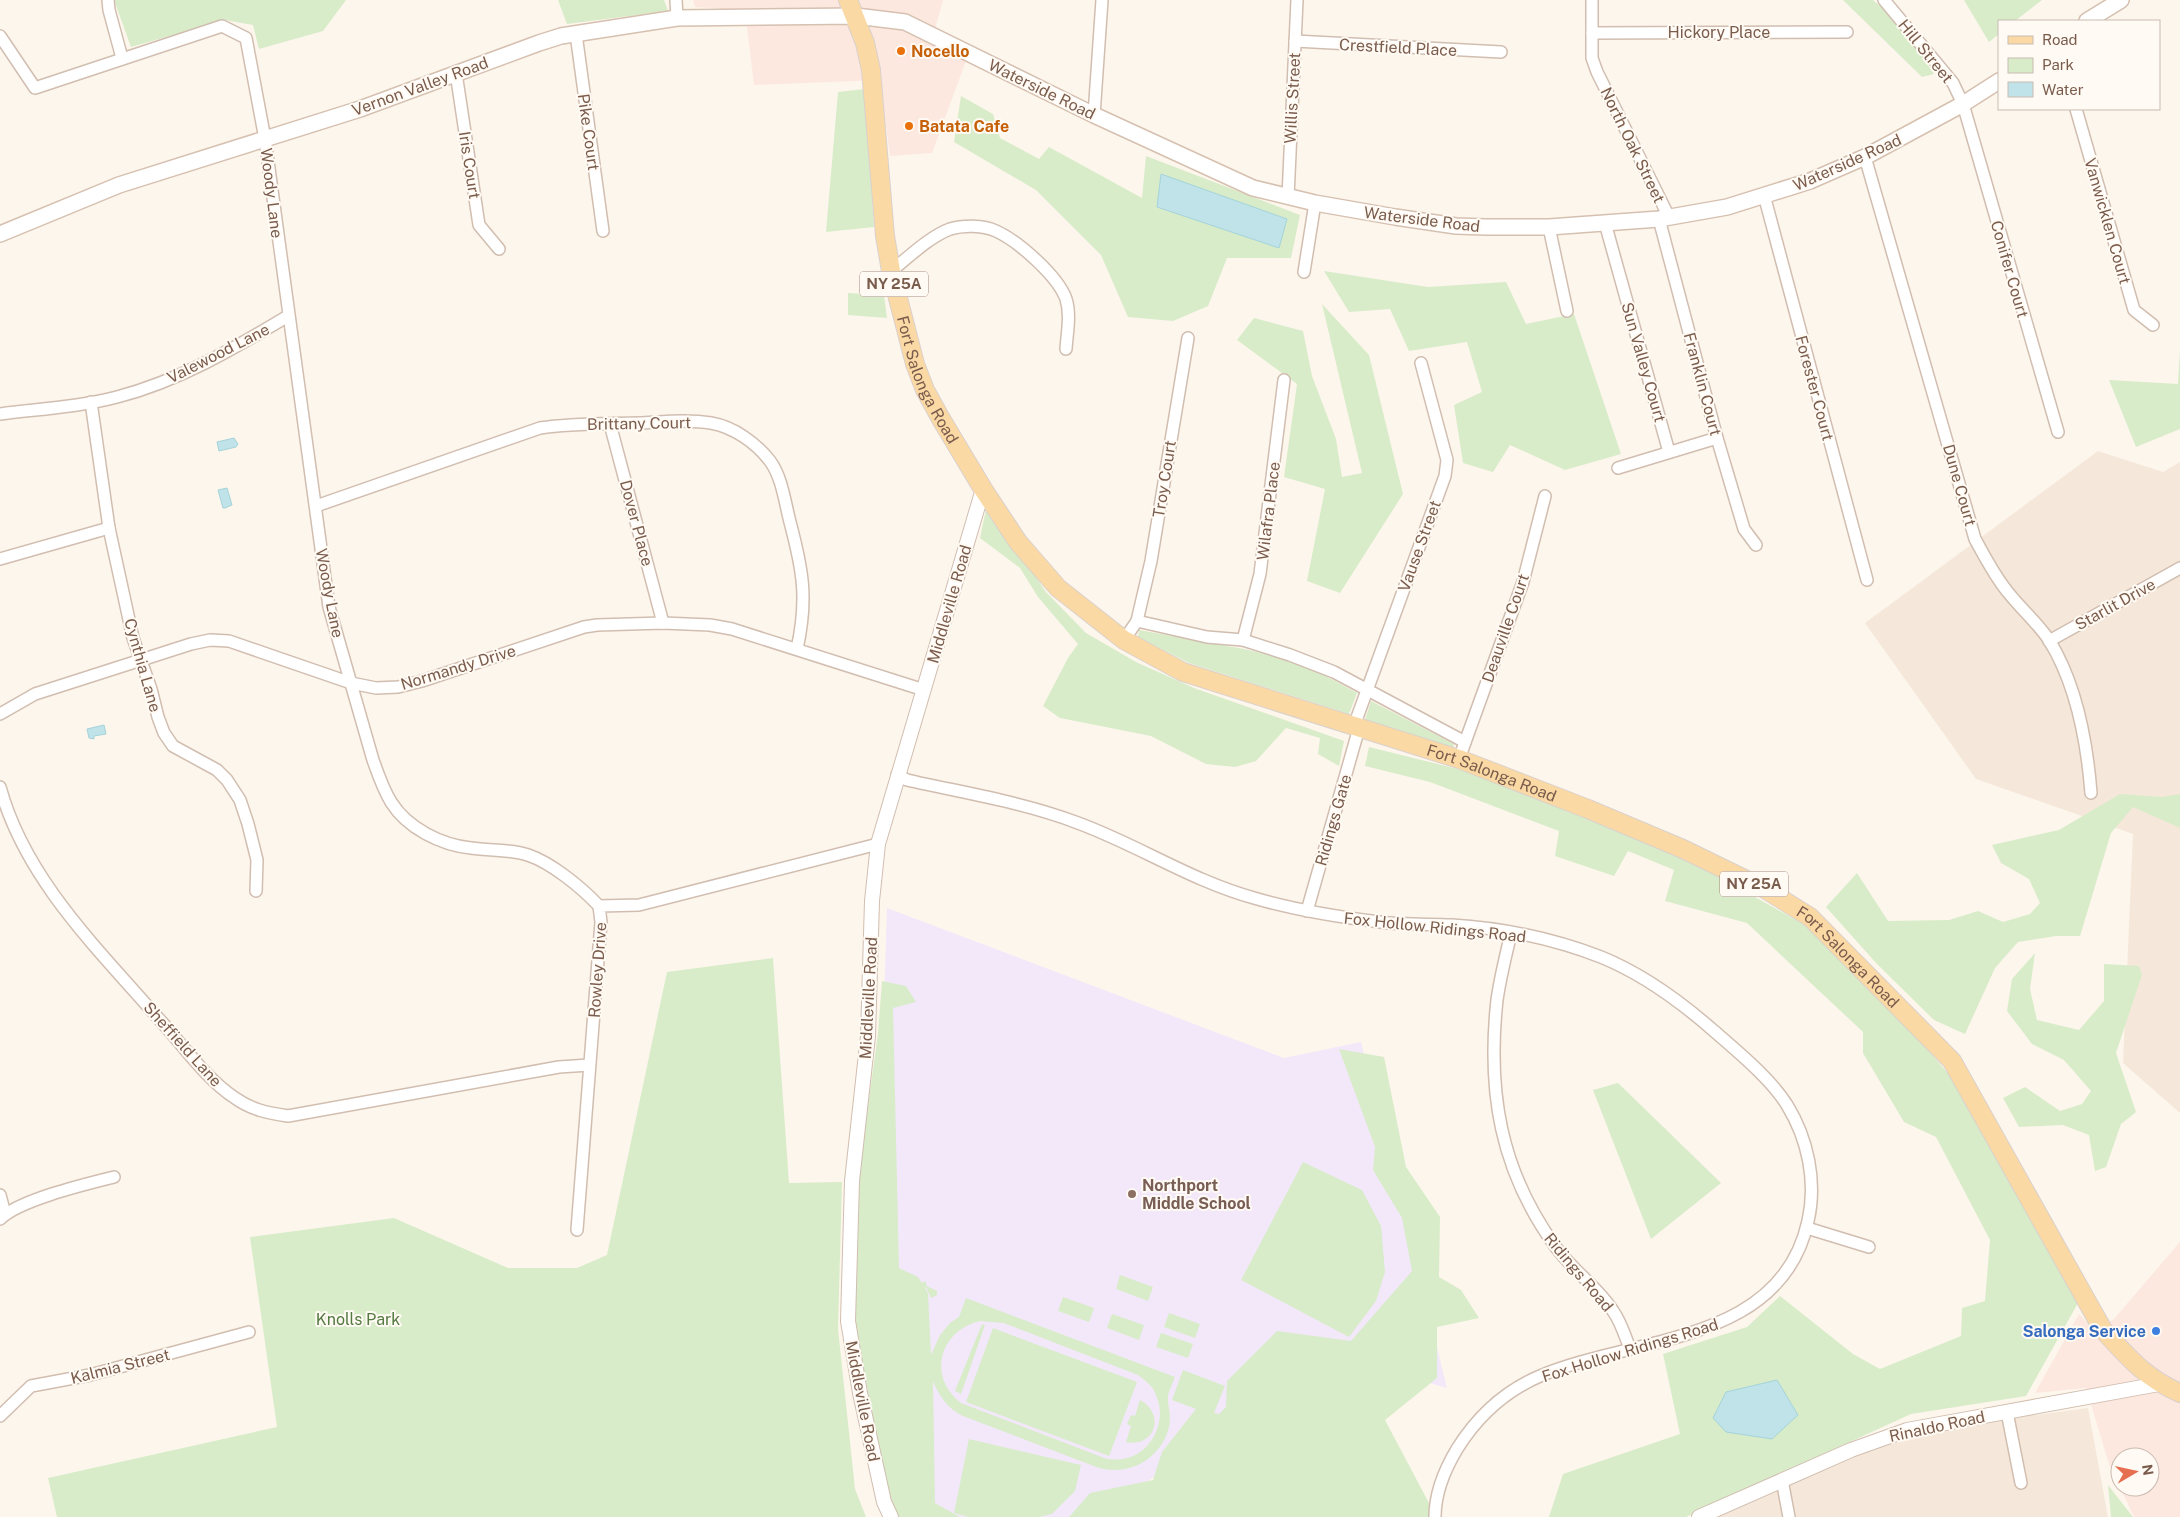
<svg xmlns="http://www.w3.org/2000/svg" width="2180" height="1517" font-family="'Public Sans',sans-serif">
	<rect width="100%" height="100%" fill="#fdf6ec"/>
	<!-- residential -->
	<g fill="#f5e8da">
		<polygon points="2098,451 2163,472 2180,462 2180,1113 2123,1063 2133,834 1976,779 1865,623"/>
		<polygon points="2035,1398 2036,1415 2088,1408 2108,1517 1714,1517 1907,1424"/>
	</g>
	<!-- commercial -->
	<g fill="#fde8e0" fill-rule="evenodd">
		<polygon points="693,0 943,0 931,43 966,61 932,153 890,156 880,80 754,85 745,10 695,7"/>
		<path d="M2180 1242V1517H2134L2109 1464 2086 1388 2035 1393 2079 1314 2094 1330 2114 1319ZM2120 1457H2150V1487H2120Z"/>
	</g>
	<!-- education -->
	<polygon fill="#f3e8fa" points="887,908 1284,1058 1361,1042 1447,1388 1363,1364 1308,1382 1112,1503 1082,1517 905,1517 883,1032"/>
	<!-- green -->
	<g fill="#d8ecc9" fill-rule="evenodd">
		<polygon points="114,0 346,0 323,31 259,49 253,25 225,20 131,47"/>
		<polygon points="558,0 664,0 668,11 567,24"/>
		<polygon points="1843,0 1873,0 1898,22 1934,74 1922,77"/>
		<polygon points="1964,0 2042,0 2015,21 1999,21 1999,34 1989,42"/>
		<polygon points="865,89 874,227 826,232 838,92"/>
		<polygon points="961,96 993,114 1000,138 1039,159 1049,147 1142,198 1146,156 1300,215 1291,258 1227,258 1208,306 1173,321 1128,317 1101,255 1036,190 954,142"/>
		<polygon points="1324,271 1428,287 1506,282 1526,324 1574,314 1621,454 1565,470 1510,445 1493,472 1463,463 1454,405 1482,392 1467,342 1409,351 1390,309 1349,312"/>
		<polygon points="848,293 884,295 887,318 848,315"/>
		<polygon points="1322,304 1369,355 1403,494 1340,593 1307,581 1325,489 1284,477 1297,384 1237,340 1254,318 1303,331 1312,376 1336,439 1342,477 1362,473"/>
		<polygon points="2180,350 2180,429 2136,447 2109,380 2178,384"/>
		<polygon points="987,505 1046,592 1086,633 1136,662 1194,688 1344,741 1339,766 1318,754 1320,738 1286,728 1256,761 1235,767 1206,764 1151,736 1060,718 1043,706 1068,658 1078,644 1038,597 1020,568 980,538"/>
		<polygon points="1139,630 1244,649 1302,663 1357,693 1349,714 1189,663 1138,637"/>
		<polygon points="1371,701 1454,744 1453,749 1365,720"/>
		<polygon points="1369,747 1462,770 1682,856 1805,925 1901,1019 1953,1079 2078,1303 2026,1396 1911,1414 1686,1517 1549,1517 1563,1474 1680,1434 1663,1354 1747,1327 1780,1296 1853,1354 1880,1369 1961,1336 1962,1308 1985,1301 1990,1240 1936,1137 1904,1122 1863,1053 1863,1032 1747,923 1665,901 1674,870 1628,851 1614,876 1555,856 1559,831 1430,782 1365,766"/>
		<polygon points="2120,794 2162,797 2180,794 2180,828 2133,807 2111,833 2080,936 2056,936 2018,942 1995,968 1965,1034 1934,1020 1877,964 1826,907 1857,873 1888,921 1949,920 1978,911 2003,922 2030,914 2040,903 2029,879 2001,863 1992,845 2059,830"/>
		<polygon points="2035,953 2030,989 2037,1020 2079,1030 2104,1001 2104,964 2139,966 2142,975 2116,1053 2136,1112 2121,1124 2106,1167 2095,1171 2089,1135 2063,1125 2019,1127 2003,1098 2025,1087 2060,1111 2082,1104 2091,1091 2064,1060 2032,1044 2007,1011 2012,979"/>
		<polygon points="773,958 789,1183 842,1182 838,1329 855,1489 866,1517 57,1517 48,1478 277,1427 250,1237 394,1218 508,1268 577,1268 607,1255 667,972"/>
		<path d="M882 981 906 986 916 1002 893 1008 899 1268 918 1277 922 1283 925 1281 927 1286 937 1291V1295L931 1298 926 1287 925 1288 928 1293 931 1355 940 1335 950 1323 959 1317 966 1298 1175 1377C1173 1383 1169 1390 1168 1396 1167 1405 1172 1415 1169 1427 1161 1459 1130 1476 1099 1468L963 1416C948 1409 939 1396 933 1381L935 1503 960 1517H897L888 1498 855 1324 858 1179 878 1033ZM980 1321 1004 1323 1138 1375C1145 1380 1153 1386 1156 1395 1168 1421 1151 1455 1123 1459 1118 1460 1112 1459 1107 1459L961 1403C927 1377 939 1331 980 1321Z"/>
		<polygon points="1339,1049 1384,1057 1406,1167 1440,1217 1439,1277 1461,1290 1479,1318 1437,1327 1437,1378 1385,1420 1430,1505 1429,1517 1069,1517 1090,1493 1153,1480 1162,1452 1196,1409 1172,1400 1183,1370 1225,1386 1214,1413 1219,1414 1226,1407 1227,1381 1277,1331 1351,1341 1412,1271 1402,1218 1373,1170 1375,1147"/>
		<polygon points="1618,1083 1721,1183 1651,1239 1593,1090"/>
		<polygon points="1303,1162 1362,1190 1381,1226 1385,1272 1376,1301 1349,1337 1241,1280"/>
		<polygon points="1120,1275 1153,1287 1148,1301 1116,1289"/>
		<polygon points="1063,1297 1094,1308 1089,1322 1058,1311"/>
		<polygon points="1169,1313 1200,1324 1195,1338 1164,1327"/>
		<polygon points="1112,1314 1144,1325 1139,1340 1107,1328"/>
		<polygon points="982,1324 985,1325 961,1394 955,1391"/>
		<polygon points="993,1328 1137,1382 1109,1456 966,1402"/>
		<polygon points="1161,1333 1193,1344 1188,1358 1156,1347"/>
		<path d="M1140 1400C1166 1414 1155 1448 1126 1442L1131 1426 1127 1424 1131 1415 1135 1416Z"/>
		<polygon points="969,1439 1081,1465 1075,1491 1052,1514 1039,1517 968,1517 954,1513"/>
		<polygon points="2108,1485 2133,1517 2111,1517"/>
	</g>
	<!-- water -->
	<g fill="#bfe3e8" stroke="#a5d3da">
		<polygon points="1161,174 1287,219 1279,248 1157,207"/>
		<polygon points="234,438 238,444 236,447 219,451 217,442"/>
		<polygon points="227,488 232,505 225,508 223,508 218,490"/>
		<polygon points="104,725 106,734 94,736 94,739 89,738 87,729"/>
		<polygon points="1777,1380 1798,1415 1772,1439 1726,1432 1713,1418 1726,1392"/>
	</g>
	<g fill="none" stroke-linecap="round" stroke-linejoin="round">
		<!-- minor casing -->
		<g stroke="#d1beb0" stroke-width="14">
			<g id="minor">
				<polyline points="108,0 109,10 122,58"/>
				<polyline points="676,0 677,18"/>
				<polyline points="1592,0 1592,58 1597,72 1669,217"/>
				<polyline points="1884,0 1953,83 1963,104 2058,432"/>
				<polyline points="1592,33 1847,32"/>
				<polyline points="576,34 603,231"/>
				<path d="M0 36 35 88 222 26 246 38 265 139 329 607 373 760C378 774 383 789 391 802 407 828 441 845 471 848 491 851 510 849 528 855 552 863 582 888 599 906"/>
				<polyline points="1295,41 1501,52"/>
				<polyline points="456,73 479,225 499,249"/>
				<polyline points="2076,109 2134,310 2153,325"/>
				<polyline points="1094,115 1102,0"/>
				<path d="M1865 157 1975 539C1985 557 1994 575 2007 591 2020 608 2037 622 2049 640 2077 685 2087 742 2091 793"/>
				<polyline points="1764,195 1867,580"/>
				<polyline points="1288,197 1297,0"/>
				<polyline points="1659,219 1717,438 1744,529 1756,545"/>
				<polyline points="1605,223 1669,452"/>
				<polyline points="1549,227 1567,311"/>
				<path d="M891 271C909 257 929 237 950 229 963 225 983 225 996 231 1018 241 1058 276 1066 299 1071 315 1067 333 1066 349"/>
				<polyline points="1304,272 1315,203"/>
				<polyline points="91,402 109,528 133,638 151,689 158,717 164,733 173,746 217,770 227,780 240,800 248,824 257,860 256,891"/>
				<path d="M0 414C39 409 79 407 117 397 179 381 233 349 288 316"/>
				<polyline points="610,424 663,623"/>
				<polyline points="1618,468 1717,438"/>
				<path d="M316 506 540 428C573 423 605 424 639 423 662 422 687 419 711 423 734 427 756 443 770 461 782 477 785 503 790 522 803 571 808 599 797 649"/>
				<polyline points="0,559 109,528"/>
				<polyline points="1137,621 1151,561 1188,338"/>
				<polyline points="1124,640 1137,621 1207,637 1243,640 1290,655 1334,672 1465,742"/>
				<polyline points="1243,640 1260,574 1284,380"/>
				<polyline points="2049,641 2180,568"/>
				<polyline points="0,714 35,694 191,644 210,640 229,641 351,683 376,688 398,687 422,681 584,627 597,625 663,623 710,625 732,629 924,690"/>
				<polyline points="1354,726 1445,476 1447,460 1421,363"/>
				<polyline points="1459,759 1523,582 1545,496"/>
				<path d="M897 775 907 780C964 793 1023 802 1078 823 1138 845 1192 881 1254 898 1295 910 1338 917 1380 922 1404 925 1428 924 1452 925 1502 928 1554 939 1601 957 1643 974 1681 1002 1714 1031 1738 1052 1771 1079 1787 1105 1808 1139 1817 1182 1808 1221 1781 1345 1634 1336 1540 1376 1505 1391 1477 1417 1457 1449 1445 1469 1435 1493 1435 1517"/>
				<path d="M0 787C25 879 98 949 159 1019 183 1045 205 1078 235 1098 252 1110 268 1113 288 1116L559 1067 589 1065"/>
				<polyline points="1307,911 1359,728"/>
				<path d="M1511 933C1506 955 1500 978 1497 1000 1487 1091 1500 1170 1555 1246 1571 1269 1599 1288 1613 1311 1621 1322 1625 1336 1630 1349"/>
				<polyline points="0,1195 5,1214"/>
				<path d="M0 1219C19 1200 86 1184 114 1177"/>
				<polyline points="1807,1228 1869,1247"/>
				<polyline points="577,1230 601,922 599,906 639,905 878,844"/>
				<polyline points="2007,1412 2021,1483"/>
				<polyline points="0,1416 31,1386 90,1375 249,1332"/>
				<polyline points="1782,1480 1789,1517"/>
			</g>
		</g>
		<!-- tertiary casing -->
		<g stroke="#d1beb0" stroke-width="16">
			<g id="tertiary">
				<polyline points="891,1517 884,1502 860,1393 848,1321 852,1181 868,1036 872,901 878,844 983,489"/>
				<polyline points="1699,1517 1851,1450 1907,1430 2159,1384"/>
			</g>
		</g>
		<!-- secondary casing -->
		<g stroke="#d6c0b0" stroke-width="18">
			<g id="secondary">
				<polyline points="2087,21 2121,0"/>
				<polyline points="0,234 119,185 360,109 539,43 561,36 677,18 856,16 905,22 1094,115 1253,188 1315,203 1395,217 1456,226 1486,227 1549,227 1659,219 1727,207 1810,181 1865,157 1963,104 1999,81"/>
			</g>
		</g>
		<!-- primary casing -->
		<g stroke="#dad1cd" stroke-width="20">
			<g id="primary">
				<path id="s1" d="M848 0 865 43 871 70 885 236 891 271 915 364 925 390 941 419 983 489 1018 542 1058 588 1124 640 1183 672 1459 759 1588 809 1683 849 1765 889 1810 917 1952 1061 2103 1330C2128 1357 2145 1378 2180 1393"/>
			</g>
		</g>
		<!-- minor -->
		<use href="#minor" stroke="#fff" stroke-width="11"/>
		<!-- tertiary -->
		<use href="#tertiary" stroke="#fff" stroke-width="14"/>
		<!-- secondary -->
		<use href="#secondary" stroke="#fff" stroke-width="15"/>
		<!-- primary -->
		<use href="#primary" stroke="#fbd9a5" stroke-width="18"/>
	</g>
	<!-- markers -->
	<g fill="#e8710a" stroke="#fffaf3" stroke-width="2">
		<circle cx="901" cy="51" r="5"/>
		<circle cx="909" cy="126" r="5"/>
	</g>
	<circle fill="#8d6e63" stroke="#fffaf3" stroke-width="2" cx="1132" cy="1194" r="5"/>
	<circle fill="#3f7fe0" stroke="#fffaf3" stroke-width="2" cx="2156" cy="1331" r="5"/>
	<g text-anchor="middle" stroke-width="4" stroke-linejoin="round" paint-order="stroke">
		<!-- shield labels -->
		<g fill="#fffaf3" stroke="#a28b7f" stroke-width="1">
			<rect x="860" y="271.5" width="68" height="25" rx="4"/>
			<rect x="1720" y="871.5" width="68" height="25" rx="4"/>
		</g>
		<g font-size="15" font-weight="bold" fill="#7a5c4d">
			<text x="894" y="289">NY 25A</text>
			<text x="1754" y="889">NY 25A</text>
		</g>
		<!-- street labels -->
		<g font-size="16" fill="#7a5c4d" stroke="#fffaf3">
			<text x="1719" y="38">Hickory Place</text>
			<text transform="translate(1398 47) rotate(3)" y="6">Crestfield Place</text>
			<text transform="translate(1926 51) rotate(51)" y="6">Hill Street</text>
			<text transform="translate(420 86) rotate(-20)" y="6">Vernon Valley Road</text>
			<text transform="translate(1042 89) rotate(26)" y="6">Waterside Road</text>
			<text transform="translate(1292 98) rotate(-87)" y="6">Willis Street</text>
			<text transform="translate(589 132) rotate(82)" y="6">Pike Court</text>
			<text transform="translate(1633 145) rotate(64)" y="6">North Oak Street</text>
			<text transform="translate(1847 162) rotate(-24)" y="6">Waterside Road</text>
			<text transform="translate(470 165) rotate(81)" y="6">Iris Court</text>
			<text transform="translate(272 193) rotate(83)" y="6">Woody Lane</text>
			<text transform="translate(1422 219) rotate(7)" y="6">Waterside Road</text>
			<text transform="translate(2108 221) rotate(74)" y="6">Vanwicklen Court</text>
			<text transform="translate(2010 269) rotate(74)" y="6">Conifer Court</text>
			<text transform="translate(218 353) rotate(-27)" y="6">Valewood Lane</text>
			<text transform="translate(1644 362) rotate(74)" y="6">Sun Valley Court</text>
			<text dy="6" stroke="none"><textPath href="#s1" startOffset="391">Fort Salonga Road</textPath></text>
			<text transform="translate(1703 384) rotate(75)" y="6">Franklin Court</text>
			<text transform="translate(1815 388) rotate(75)" y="6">Forester Court</text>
			<text transform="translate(639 423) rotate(-1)" y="6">Brittany Court</text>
			<text transform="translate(1164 479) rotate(-81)" y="6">Troy Court</text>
			<text transform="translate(1960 485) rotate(74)" y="6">Dune Court</text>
			<text transform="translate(1268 511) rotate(-83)" y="6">Wilafra Place</text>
			<text transform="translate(637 523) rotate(75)" y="6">Dover Place</text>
			<text transform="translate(1419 546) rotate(-70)" y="6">Vause Street</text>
			<text transform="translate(330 593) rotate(79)" y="6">Woody Lane</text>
			<text transform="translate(949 604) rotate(-74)" y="6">Middleville Road</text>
			<text transform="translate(2115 604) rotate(-29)" y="6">Starlit Drive</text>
			<text transform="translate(1505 628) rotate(-71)" y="6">Deauville Court</text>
			<text transform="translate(143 665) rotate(74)" y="6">Cynthia Lane</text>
			<text transform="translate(458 667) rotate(-17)" y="6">Normandy Drive</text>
			<text dy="6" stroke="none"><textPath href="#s1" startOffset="1115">Fort Salonga Road</textPath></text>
			<text transform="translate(1333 820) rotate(-74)" y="6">Ridings Gate</text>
			<text transform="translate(1435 927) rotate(6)" y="6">Fox Hollow Ridings Road</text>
			<text dy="6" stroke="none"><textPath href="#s1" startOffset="1520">Fort Salonga Road</textPath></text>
			<text transform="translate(597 970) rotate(-86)" y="6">Rowley Drive</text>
			<text transform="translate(868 998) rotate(-87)" y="6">Middleville Road</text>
			<text transform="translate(183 1044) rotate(48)" y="6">Sheffield Lane</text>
			<text transform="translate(1579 1272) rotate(50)" y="6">Ridings Road</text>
			<text transform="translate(1630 1350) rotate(-17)" y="6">Fox Hollow Ridings Road</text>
			<text transform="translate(120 1366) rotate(-14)" y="6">Kalmia Street</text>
			<text transform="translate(863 1401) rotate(79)" y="6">Middleville Road</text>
			<text transform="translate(1937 1426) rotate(-12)" y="6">Rinaldo Road</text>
		</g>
		<!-- food labels -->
		<g font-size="16" font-weight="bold" fill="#c56008" stroke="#fffaf3" text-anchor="start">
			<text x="911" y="57">Nocello</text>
			<text x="919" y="132">Batata Cafe</text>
		</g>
		<!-- education labels -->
		<g font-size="16" font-weight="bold" fill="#785e54" stroke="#fffaf3" text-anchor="start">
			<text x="1142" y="1191">Northport<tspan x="1142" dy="18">Middle School</tspan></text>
		</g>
		<!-- park labels -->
		<g font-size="16" fill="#537a41" stroke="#fffaf3">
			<text x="358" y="1325">Knolls Park</text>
		</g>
		<!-- shop labels -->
		<g font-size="16" font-weight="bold" fill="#366cbe" stroke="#fffaf3" text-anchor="end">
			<text x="2146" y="1337">Salonga Service</text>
		</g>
	</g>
	<!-- legend -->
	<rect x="1998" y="20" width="162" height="90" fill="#fffaf3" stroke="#cabbb1"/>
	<rect x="2008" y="36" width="25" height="8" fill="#fbd9a5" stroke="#cabbb1"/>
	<text x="2042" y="45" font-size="15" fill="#7a5c4d">Road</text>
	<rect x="2008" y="58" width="25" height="15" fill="#d8ecc9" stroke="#cabbb1"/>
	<text x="2042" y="70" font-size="15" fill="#7a5c4d">Park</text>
	<rect x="2008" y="82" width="25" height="15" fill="#bfe3e8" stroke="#cabbb1"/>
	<text x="2042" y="95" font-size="15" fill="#7a5c4d">Water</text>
	<!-- north arrow -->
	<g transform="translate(2135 1472) rotate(81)"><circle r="24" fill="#fffaf3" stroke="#cabbb1"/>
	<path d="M0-4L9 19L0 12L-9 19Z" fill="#e76f51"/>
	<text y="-8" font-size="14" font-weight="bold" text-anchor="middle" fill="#7a5c4d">N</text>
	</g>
</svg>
